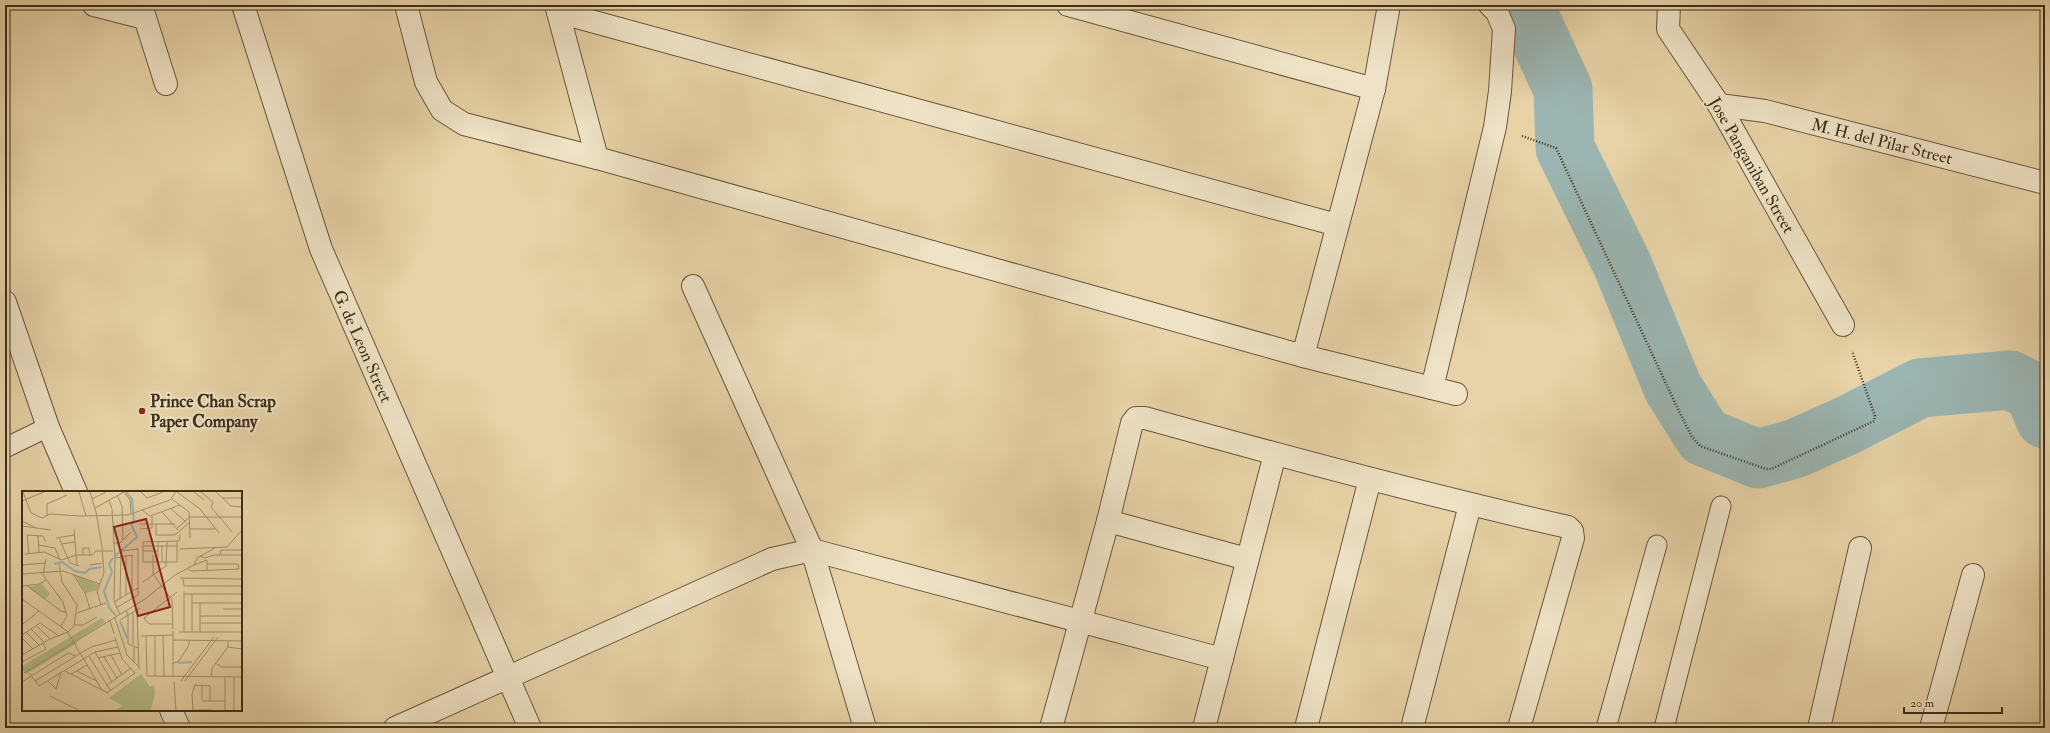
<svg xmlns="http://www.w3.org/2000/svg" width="2050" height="733" font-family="'IM FELL Double Pica',serif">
	<rect width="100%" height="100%" fill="#e7d3a7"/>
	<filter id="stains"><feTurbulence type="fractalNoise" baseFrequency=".005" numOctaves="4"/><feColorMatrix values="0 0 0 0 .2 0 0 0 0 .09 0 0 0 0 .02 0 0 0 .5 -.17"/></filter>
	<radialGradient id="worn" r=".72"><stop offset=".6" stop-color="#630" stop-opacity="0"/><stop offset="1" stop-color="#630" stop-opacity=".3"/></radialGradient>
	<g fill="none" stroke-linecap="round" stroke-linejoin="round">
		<!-- river -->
		<polyline stroke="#9bb5b2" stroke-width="59" points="1524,5 1563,89 1565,148 1622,264 1673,388 1704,437 1758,459 1794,449 1848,425 1920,388 2010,380 2034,392 2045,419"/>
		<!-- service casing -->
		<g stroke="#68573c" stroke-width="21">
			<g id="service">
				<polyline points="5,448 48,427"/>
				<polyline points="1606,728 1657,545"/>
				<polyline points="1664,728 1721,506"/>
			</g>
		</g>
		<!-- minor casing -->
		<g stroke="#68573c" stroke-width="24">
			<g id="minor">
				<polyline points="94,5 145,18"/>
				<polyline points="141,5 166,84"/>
				<polyline points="243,5 321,249 530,728"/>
				<polyline points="406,5 426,82 442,110 464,124 597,158 1303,356 1456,394"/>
				<polyline points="556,5 597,158"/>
				<polyline points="1068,5 1374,89"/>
				<polyline points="1669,5 1668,29 1719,105 1843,325"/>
				<polyline points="558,12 1337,225"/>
				<polyline points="1719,105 1765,111 2045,183"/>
				<polyline points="693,286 812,550 865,728"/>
				<polyline points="5,302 48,427 76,492"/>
				<polyline points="1303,356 1374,89 1389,5"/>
				<polyline points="1432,388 1495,127 1500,91 1504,29 1497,12 1490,5"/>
				<polyline points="1108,521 1247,559"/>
				<polyline points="171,710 179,728"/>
				<polyline points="395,728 772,559 812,550 1222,659"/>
				<path d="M1051 728 1108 521 1132 423 1136 418H1145C1285 457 1426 495 1568 527L1572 531 1573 538 1519 728"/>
				<polyline points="1204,728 1275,454"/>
				<polyline points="1306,728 1370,479"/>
				<polyline points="1412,728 1470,505"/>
				<polyline points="1819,728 1860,548"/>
				<polyline points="1931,728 1973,575"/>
			</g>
		</g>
		<!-- path -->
		<polyline stroke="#3e2e19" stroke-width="2.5" stroke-dasharray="1 2" stroke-linecap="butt" points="1522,136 1556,148 1676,405 1692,437 1700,446 1766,469 1771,469 1874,421 1875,416 1852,351"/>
		<!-- service -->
		<use href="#service" stroke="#efe2c6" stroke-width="19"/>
		<!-- minor -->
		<use href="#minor" stroke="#efe2c6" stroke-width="22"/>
	</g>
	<!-- markers -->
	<circle fill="#8f2418" stroke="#efe2c6" stroke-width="1.5" cx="142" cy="411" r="4"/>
	<g text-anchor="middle" stroke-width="4" stroke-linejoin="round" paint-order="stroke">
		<!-- street labels -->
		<g font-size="17" fill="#3e2e19" stroke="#efe2c6">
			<text transform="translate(1882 141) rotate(14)" y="6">M. H. del Pilar Street</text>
			<text transform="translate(1752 165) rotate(60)" y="6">Jose Panganiban Street</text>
			<text transform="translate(363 346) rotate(66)" y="6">G. de Leon Street</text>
		</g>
		<!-- poi labels -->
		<g font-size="17" font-weight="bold" fill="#3e2e19" stroke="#efe2c6" text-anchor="start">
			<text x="150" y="407">Prince Chan Scrap<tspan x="150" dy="20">Paper Company</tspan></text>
		</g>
	</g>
	<!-- overview -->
	<g transform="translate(22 491)">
		<rect width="220" height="220" fill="#e7d3a7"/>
		<path d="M53 84 77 94 75 99 64 102ZM20 93 28 103 23 108 6 96ZM80 127 83 131 54 150 55 152 4 183 0 179V175ZM119 183 128 196 132 194 133 202 129 219H92L101 215 87 207Z" fill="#b6bc87"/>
		<path fill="none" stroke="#9bb5b2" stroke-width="2" d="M93 65 115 46 109 33 112 31 110 8 104 1M91 67 87 73 90 81 82 100 87 116 94 125M32 73 40 71 53 80 63 82 67 78 80 76M98 130 105 147M156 172 170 171"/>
		<path fill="none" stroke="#a3916e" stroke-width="1" d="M1 1 9 22 20 27 28 23 58 25 106 24 148 9 154 1M57 1 64 25M68 1 74 21 80 56 82 82 75 101 79 114M102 1 108 9 109 23M119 1 125 7 141 1M155 1 178 18 197 42M172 1 182 9M179 1 191 11 189 16 210 41M194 1 209 15 220 16M95 4 100 15 101 49M200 7H220M70 8 84 1M150 8 167 21 168 47M87 9 90 18 93 67 92 109 98 124M0 10 22 1M73 17 102 1M149 18 163 30M120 19 128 25 158 14M140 21 156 39M25 25V13L45 4M0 30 14 37M118 33H153M134 33V44H153L168 31M0 35 29 39M155 37 168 26H220M52 38 55 74M118 38 130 37V25M168 38H193M16 45 17 61M34 47 52 44M37 47 48 72 57 75M136 51V71M155 51V71H121V51L157 50 158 44M91 52H98L109 41M39 53 53 51M16 54 33 57 38 69M121 55H155M158 58 205 56 220 39M121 60H136M3 63 22 61 40 69 54 64H70L74 60H91M7 63 5 44 21 45 24 51M61 64V57H67L68 64M131 64V83L150 109 151 138M198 64 199 59H220M178 65 183 67 192 64H220M93 67 111 64M24 68 21 84 41 111 45 125 39 135M140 71V55M0 74 23 72M68 74 80 72M172 74 185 69V80M166 78 170 80 217 78 216 73H185M0 83 41 80 78 93M51 83 63 102 68 118M158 87 220 88M161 87 162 95H220M121 91 144 75 145 51M0 95 18 93 24 89M5 95 39 120 44 121M110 100V64M162 100V141M162 103H220M170 103V141M104 104V64M0 108 45 140 80 199M98 108 99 60 116 58M92 111 116 97M170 112H220M178 112V141M94 117 116 104V57M115 118 117 179M201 118H220M104 120 106 124V153L116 157M111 121V154M55 122 84 112M178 125H220M93 127 105 164 117 176M98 129 118 117M88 130 92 143M178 132H220M150 133H127L122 127 155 101M0 134 17 120M14 134 28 148M53 134H61L75 126M9 138 22 151M151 140V186M4 141 17 154M157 141H220M0 144 18 132 37 145M133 144V185M141 144 142 186M119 145 151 144M124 145 125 185 220 186M0 147 11 158M151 149 220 150M112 156V172M206 156 220 158M73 161 90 191M0 164 28 148 46 141 52 135 55 114 40 91 37 73M89 164 100 184M67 165 88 199M82 166 95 187M76 167 98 162M0 171 24 158 21 152M193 172 200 176H220M150 173 157 170 167 154V149M43 180 86 202M55 180 75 190M2 182 123 108 153 84 172 74 175 67 193 57M7 182 17 195 73 161 96 156M49 183 65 174M189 186 190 177 206 156V150M13 190 69 156 94 149M26 190 34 198 39 182M159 190 192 146M163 190 196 146M0 191 46 162 54 165M152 191 154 219M85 194 109 177M172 194 188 195V210M180 195V210H203M85 202 113 182 100 168 93 146M28 205 56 219M171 219 170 203 173 194M171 219H190M203 219V186M212 219V186"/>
		<path fill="#8f2418" fill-opacity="0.15" stroke="#8f2418" stroke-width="2" d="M124 28 148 116 116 125 92 36Z"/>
		<rect width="220" height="220" fill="none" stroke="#3e2e19" stroke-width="2"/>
	</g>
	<!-- margin -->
	<rect width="2050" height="733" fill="none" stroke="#e7d3a7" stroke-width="20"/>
	<rect x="6" y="6" width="2038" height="721" fill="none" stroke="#3e2e19" stroke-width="2"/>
	<rect x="10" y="10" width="2030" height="713" fill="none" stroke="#3e2e19"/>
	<!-- scale -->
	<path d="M1904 707v6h98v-6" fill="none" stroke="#3e2e19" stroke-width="2"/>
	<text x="1910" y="707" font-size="12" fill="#3e2e19" stroke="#efe2c6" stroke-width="3" paint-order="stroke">20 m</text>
	<rect width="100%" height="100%" filter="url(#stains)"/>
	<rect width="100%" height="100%" fill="url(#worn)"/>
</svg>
